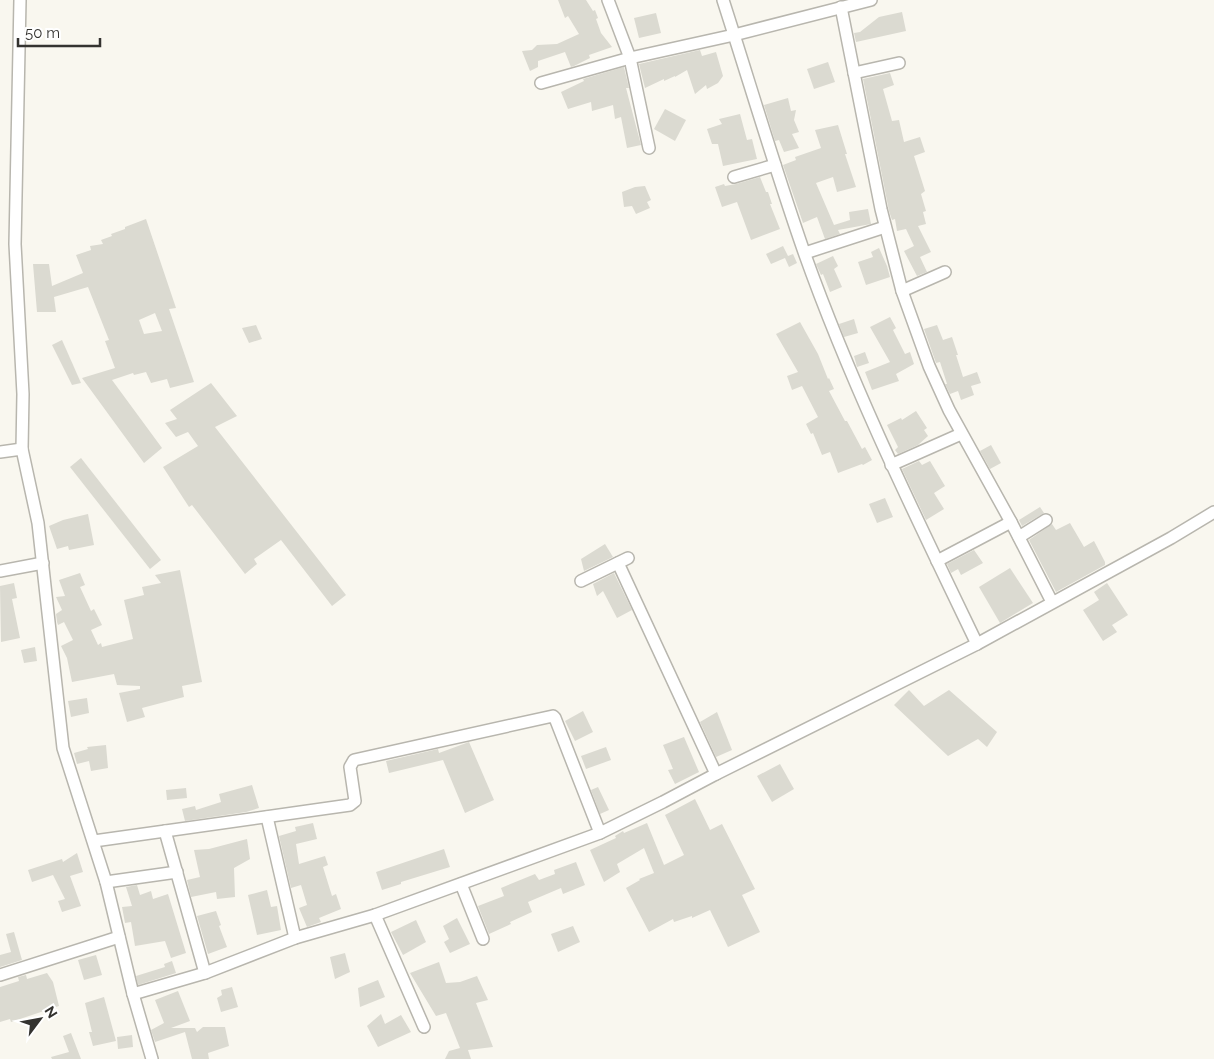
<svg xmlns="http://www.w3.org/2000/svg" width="1214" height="1059" font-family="Raleway,sans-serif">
	<rect width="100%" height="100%" fill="#f9f7ef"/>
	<!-- building -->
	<g fill="#dbdad1" fill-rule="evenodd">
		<polygon points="558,0 586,0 593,11 595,10 598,18 596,19 601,33 612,47 589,55 590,58 574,66 571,67 565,52 538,61 538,67 530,71 522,51 532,50 537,45 557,44 579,34 568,16 565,18"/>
		<polygon points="902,12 906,31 856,42 854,33 860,32 879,17"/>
		<polygon points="656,13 661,33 639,38 634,18"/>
		<polygon points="700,50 702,56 716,52 723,76 718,83 707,89 706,85 695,94 687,70 675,77 675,76 664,81 664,79 645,88 639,64"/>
		<polygon points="828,62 835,82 814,89 807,69"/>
		<polygon points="624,67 629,88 626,88 641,145 627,148 621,117 615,119 613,105 592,111 591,102 568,109 561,92 584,81 583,79"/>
		<polygon points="890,73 894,85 883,89 892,121 899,120 904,142 920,137 925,152 914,156 925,191 921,194 926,211 923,212 926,224 918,226 931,252 920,257 927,272 917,276 904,251 914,246 906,229 897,231 895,219 892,220 889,211 863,79"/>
		<polygon points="788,98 791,111 796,110 794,120 799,132 792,134 799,148 784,152 779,140 775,141 764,105"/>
		<polygon points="665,109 686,120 675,141 654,129"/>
		<polygon points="740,114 747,140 752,139 757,159 723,166 718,144 712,144 707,129 722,124 719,119"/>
		<polygon points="838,125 847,154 845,154 856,187 837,192 833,177 816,183 834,225 850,220 849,212 868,209 871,224 838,230 840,234 825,239 817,217 803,223 783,165 796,160 795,157 821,148 815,130"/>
		<polygon points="760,177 766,192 768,192 772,204 770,204 780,229 751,240 737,202 722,207 715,187 724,184 725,186 736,184"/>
		<polygon points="645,186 651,200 647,202 650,208 636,214 632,206 624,207 622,192 635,187"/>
		<path d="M146 219 176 308 169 309 194 382 170 388 167 379 151 383 146 372 134 375 133 373 112 380 162 448 144 463 82 378 115 368 105 341 109 340 88 287 54 297 56 312H37L33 264H49L52 286 83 273 76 255 91 250 90 246 103 244 101 240 112 236 111 234 125 229V227ZM155 313 162 331 144 334 139 320Z"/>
		<polygon points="783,246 788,256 793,254 797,263 789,267 785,258 771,264 766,254"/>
		<polygon points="879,248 887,266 890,277 866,285 858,262 873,257 871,252"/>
		<polygon points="833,256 838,266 834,269 842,287 830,292 823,274 821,275 816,264"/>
		<polygon points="890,317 896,328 893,330 905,354 910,352 914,364 896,374 899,381 872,390 865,372 890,362 870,327"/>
		<polygon points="854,319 858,333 844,337 839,324"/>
		<polygon points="800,322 818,354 828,379 829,378 834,389 829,391 845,421 847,421 862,449 865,447 872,460 863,465 862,464 838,473 830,452 822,455 813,433 811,434 806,424 818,417 802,386 792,390 787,376 798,372 776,334"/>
		<polygon points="256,325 262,339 249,343 242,328"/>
		<polygon points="937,325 943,340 952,337 958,355 956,355 963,377 977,372 981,383 971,386 974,395 961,400 958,391 950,394 945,384 947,384 940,362 936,363 924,329"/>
		<polygon points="62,340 81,383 72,385 52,345"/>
		<polygon points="865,352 869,363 857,367 854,356"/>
		<polygon points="211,383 237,416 215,427 346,595 332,606 281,540 254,559 257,564 245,574 192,505 189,507 163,467 198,446 188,432 176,437 165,423 177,419 170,410"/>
		<polygon points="916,411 927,428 924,430 928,436 918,445 898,454 895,450 898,447 887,425 901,418 902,420"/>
		<polygon points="991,445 1001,463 990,469 980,451"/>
		<polygon points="81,458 161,560 150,569 70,467"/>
		<polygon points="919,461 922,465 930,461 945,486 934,493 944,509 926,520 902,469"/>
		<polygon points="885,498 893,517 877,523 869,504"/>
		<polygon points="1040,507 1044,513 1022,526 1019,520"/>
		<polygon points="88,514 94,545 69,550 68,546 57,549 49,526 63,520"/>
		<polygon points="1070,523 1084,547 1094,541 1105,562 1105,565 1056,592 1029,540 1052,524 1056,530"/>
		<polygon points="605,544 613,557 584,571 581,559"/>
		<polygon points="974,550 983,563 961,575 958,569 951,573 947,564"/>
		<polygon points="1010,568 1033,603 1000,623 979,587"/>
		<polygon points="180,570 202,682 182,686 184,697 142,708 145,717 127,722 119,693 140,689 140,686 117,685 114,674 72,682 67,658 61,646 73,640 64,622 58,625 57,622 56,614 62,610 56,597 65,596 59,580 80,573 85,585 80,587 91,611 94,609 102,625 91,630 98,645 101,643 102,647 133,639 124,600 144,595 142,587 161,583 155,575"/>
		<polygon points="614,573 632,610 617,618 603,591 597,596 593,584"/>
		<polygon points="14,583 17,598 12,599 20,638 1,642 0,586"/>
		<polygon points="1107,583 1128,615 1112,625 1117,632 1103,641 1083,610 1099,600 1094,592"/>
		<polygon points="35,647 37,661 24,663 21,650"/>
		<polygon points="909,690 924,706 949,690 997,732 987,747 978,739 948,756 894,705"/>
		<polygon points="87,698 89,713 71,717 68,701"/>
		<polygon points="583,711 593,732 575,741 565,721"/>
		<polygon points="717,712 732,750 716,757 700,722"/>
		<polygon points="684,737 699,772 675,784 668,770 673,769 663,745"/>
		<polygon points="469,742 494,800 465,813 443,760 389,773 386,761 438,749 439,753"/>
		<polygon points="106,745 108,768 91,771 89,761 77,764 74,753 88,749 87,747"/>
		<polygon points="606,747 611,760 586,769 581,756"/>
		<polygon points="780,764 794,789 772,802 757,776"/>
		<polygon points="252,785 259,808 246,812 185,821 182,809 195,806 196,810 221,802 219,794"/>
		<polygon points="598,787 609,810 600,814 591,790"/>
		<polygon points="186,788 187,798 167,800 166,790"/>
		<polygon points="695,799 710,830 722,824 755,889 742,895 760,932 728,947 710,910 692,918 692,916 674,922 673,919 649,932 626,888 640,880 639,879 654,873 644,848 617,864 620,872 604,882 590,850 616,838 615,836 623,831 624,833 647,823 664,865 684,855 665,815"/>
		<polygon points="313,823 317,839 296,844 299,864 325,856 328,865 323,867 332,896 336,894 341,909 319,918 321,922 307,927 299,908 307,905 301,885 291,888 279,836 296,831 295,827"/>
		<polygon points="247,839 250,859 234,868 235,897 217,899 216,892 191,897 187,880 200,877 194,850 209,849"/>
		<polygon points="444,849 450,867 401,882 401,884 382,890 376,872"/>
		<polygon points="77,853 83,872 70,876 81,906 62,912 58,901 65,899 53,875 32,882 28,870 62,859 63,862"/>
		<polygon points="576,862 585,885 563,894 561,888 528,902 532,912 510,922 511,924 489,934 478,906 504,896 501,888 535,874 539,880 555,874 554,870"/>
		<polygon points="137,885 140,895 151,891 153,899 168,894 186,953 171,958 165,941 135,946 131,922 125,923 122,907 132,906 126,887"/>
		<polygon points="267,890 271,907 277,906 281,930 257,935 248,895"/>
		<polygon points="216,911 221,925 219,926 227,947 208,954 197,916"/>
		<polygon points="457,918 470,944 450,953 444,942 449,939 443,926"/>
		<polygon points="416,920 426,942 403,955 391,932"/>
		<polygon points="573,926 580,942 558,952 551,934"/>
		<polygon points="14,932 22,960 0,967 0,955 11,952 6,934"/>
		<polygon points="345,953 350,972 335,979 330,957"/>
		<polygon points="96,955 102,975 84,980 78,960"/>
		<polygon points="172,961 176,973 138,985 136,976 165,967 164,964"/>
		<polygon points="439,962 446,983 460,982 477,976 488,1000 476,1003 493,1047 468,1050 471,1059 445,1059 449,1051 460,1048 446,1013 436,1016 410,973"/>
		<polygon points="47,973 53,982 59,1006 11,1022 10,1019 0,1022 0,987 19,981 18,977 26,975 27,979"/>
		<polygon points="378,980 385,997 360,1007 358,988"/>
		<polygon points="232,987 238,1007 221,1012 217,998 222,995 221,990"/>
		<polygon points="178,991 190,1021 171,1028 195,1028 197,1032 203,1027 225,1027 229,1046 208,1053 209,1059 192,1059 185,1032 155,1042 151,1030 164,1023 155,1000"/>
		<polygon points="104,997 116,1041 93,1046 89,1032 92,1032 85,1003"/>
		<polygon points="381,1014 385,1024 401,1015 411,1032 378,1047 367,1026"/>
		<polygon points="71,1033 81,1059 52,1059 51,1057 69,1052 63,1036"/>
		<polygon points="132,1035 133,1047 118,1049 117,1037"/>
	</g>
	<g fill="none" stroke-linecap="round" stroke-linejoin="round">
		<!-- minor casing -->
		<g stroke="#b8b6ae" stroke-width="14">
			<g id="minor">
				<polyline points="20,0 15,244 23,394 22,449 38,523 63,748 106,882 133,994 152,1059"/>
				<polyline points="608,0 630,58 649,148"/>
				<path d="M723 0C750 84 775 169 804 252 852 387 915 515 977 644"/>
				<polyline points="841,7 881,209 902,291 929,366 949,410 1011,522 1052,602"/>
				<polyline points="854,73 899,63"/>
				<polyline points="541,83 630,58 734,35 871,0"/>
				<polyline points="734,177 775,165"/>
				<polyline points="805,253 885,227"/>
				<polyline points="902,291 945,272"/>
				<polyline points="0,452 22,449"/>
				<polyline points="891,465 961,434"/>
				<polyline points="1019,537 1046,520"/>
				<polyline points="937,561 1011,522"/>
				<polyline points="618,563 716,774"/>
				<polyline points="0,571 43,563"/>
				<polyline points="581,581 628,558"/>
				<polyline points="267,817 295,938"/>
				<polyline points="165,831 205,973"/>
				<polyline points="94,841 350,805 355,801 350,767 354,760 553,716 555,718 600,833"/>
				<polyline points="106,882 177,872"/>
				<polyline points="461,884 483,939"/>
				<polyline points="375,915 424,1027"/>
				<polyline points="0,975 119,937"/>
				<polyline points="133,994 205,973 295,938 375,915 600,833 663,802 716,774 977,644 1171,538 1214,512"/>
			</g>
		</g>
		<!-- minor -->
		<use href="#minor" stroke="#fff" stroke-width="11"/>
	</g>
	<!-- north arrow -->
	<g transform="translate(40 1019) rotate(58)" stroke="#ffffff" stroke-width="4" paint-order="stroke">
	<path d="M0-4L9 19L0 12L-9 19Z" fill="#343330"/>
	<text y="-8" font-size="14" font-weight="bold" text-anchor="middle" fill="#343330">N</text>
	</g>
	<!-- scale -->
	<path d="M18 38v8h82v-8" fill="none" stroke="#343330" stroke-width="2.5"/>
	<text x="25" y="38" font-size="15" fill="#343330" stroke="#ffffff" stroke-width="4" paint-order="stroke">50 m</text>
</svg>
